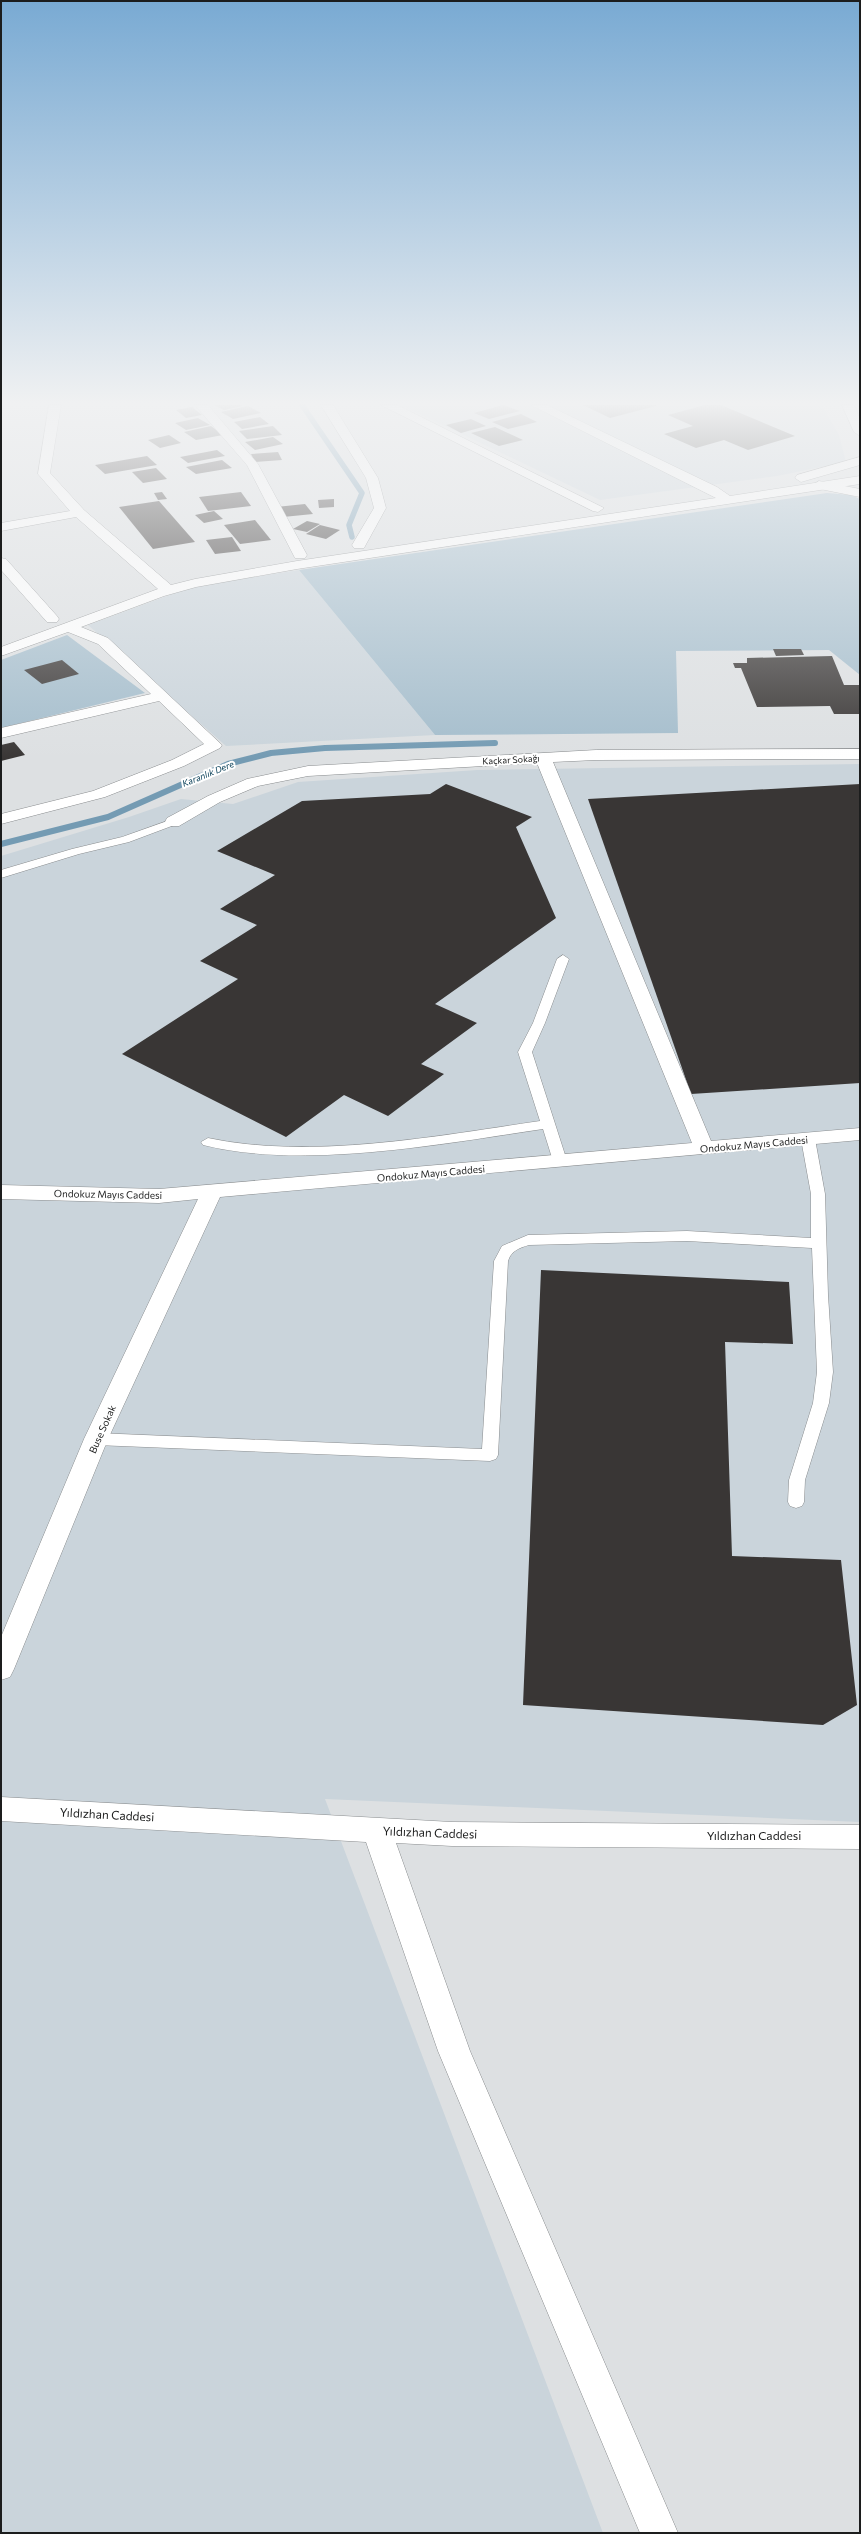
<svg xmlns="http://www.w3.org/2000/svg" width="861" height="2534" font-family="Commissioner,sans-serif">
	<rect width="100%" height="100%" fill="#dde0e2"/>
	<!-- built -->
	<g fill="#cad4db">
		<polygon points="401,405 816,405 824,409 839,435 846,462 777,476 600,500"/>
		<polygon points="299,570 435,735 226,746 88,625 191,587"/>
		<polygon points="860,764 860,1822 325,1799 603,2533 1,2533 1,856 129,817 181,799 233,804 298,782 477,770"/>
	</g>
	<!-- green -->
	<g fill="#a4bdcc">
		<polygon points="827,493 851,495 860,499 860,675 829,650 676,651 678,733 435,735 299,570"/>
		<polygon points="67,635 145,693 1,728 1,660"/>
	</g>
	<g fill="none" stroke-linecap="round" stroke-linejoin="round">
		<!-- stream-far1 -->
		<polyline stroke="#749bb3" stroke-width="5.5" points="302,405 362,493 349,525 352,537"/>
		<!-- stream -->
		<polyline stroke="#749bb3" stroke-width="6" points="1,844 108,817 228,764 271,753 325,748 495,743"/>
	</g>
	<!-- building -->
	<g fill="#393635">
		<polygon points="214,405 241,405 242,406 224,410"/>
		<polygon points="503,405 520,411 489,419 474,413"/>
		<polygon points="583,405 656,405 656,406 610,418"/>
		<polygon points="705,405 721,405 795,436 748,450 724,440 696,448 664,434 693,426 668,415"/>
		<polygon points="248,406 261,413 233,419 221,412"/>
		<polygon points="192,407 202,415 186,418 176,410"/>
		<polygon points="521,414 537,422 508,429 492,422"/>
		<polygon points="260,417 269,424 242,429 234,422"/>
		<polygon points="198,418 210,425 186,430 175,423"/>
		<polygon points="471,419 486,426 461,433 446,425"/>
		<polygon points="211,426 223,435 196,440 184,432"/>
		<polygon points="273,426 282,435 247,439 239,431"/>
		<polygon points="495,427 523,440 499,446 471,433"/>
		<polygon points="169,435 181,443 160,448 148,440"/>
		<polygon points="273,437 283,444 255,450 245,442"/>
		<polygon points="217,450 225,456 188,463 180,457"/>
		<polygon points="278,452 282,460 255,462 251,454"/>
		<polygon points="147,456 157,465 105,474 95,465"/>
		<polygon points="222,460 232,468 196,474 186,467"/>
		<polygon points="156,468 167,479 143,483 132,472"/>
		<polygon points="162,492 167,499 158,500 154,493"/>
		<polygon points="241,492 251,506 208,511 199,497"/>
		<polygon points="334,499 334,507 319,508 318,500"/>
		<polygon points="159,501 195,542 153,549 119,507"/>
		<polygon points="305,504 313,514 283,517 276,507"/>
		<polygon points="214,511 223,519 204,523 195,515"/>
		<polygon points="255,520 271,540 240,544 224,525"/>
		<polygon points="307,521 320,524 307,532 293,529"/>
		<polygon points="320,525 340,530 326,539 306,534"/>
		<polygon points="232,537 241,551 215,554 206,540"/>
		<polygon points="773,649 801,649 804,655 776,656"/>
		<polygon points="832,656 844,685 860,685 860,714 834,714 830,706 757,707 741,668 735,668 733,663 747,663 747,658"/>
		<polygon points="62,660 79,674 42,684 24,670"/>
		<polygon points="14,742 25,755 1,761 1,745"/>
		<polygon points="446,784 532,817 516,827 556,918 435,1004 477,1023 421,1064 444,1074 388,1116 344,1095 286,1137 122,1054 238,979 200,961 257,925 220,909 275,875 217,851 302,801 430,794"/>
		<polygon points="860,784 860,1083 691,1094 588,799"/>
		<polygon points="541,1270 789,1282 793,1344 725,1342 732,1556 841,1560 857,1705 823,1725 523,1705"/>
	</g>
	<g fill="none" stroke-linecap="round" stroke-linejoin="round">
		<!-- service casing -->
		<g stroke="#898c8e" stroke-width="1">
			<g id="service">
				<polygon points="173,819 177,820 177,824 129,842 79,854 1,878 1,870 72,849 122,837"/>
				<path d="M563 955 569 959 545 1023 532 1052 567 1161 565 1164H555L553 1161 543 1129C442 1144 302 1170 203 1145L201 1142 208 1138C311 1160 437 1136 540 1121L518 1052 533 1023 557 959Z"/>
				<path d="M808 1135 815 1139 825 1194 828 1295 833 1372 829 1403 805 1480 804 1502 802 1506 796 1508 790 1506 788 1502 789 1480 813 1403 817 1372 812 1248 687 1241 529 1245C519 1248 511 1251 508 1261L498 1455 496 1459 490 1461 96 1445 90 1443 88 1439 90 1435 96 1433 482 1449 494 1261 502 1246 528 1235 687 1231 811 1238V1194L801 1139Z"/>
			</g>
		</g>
		<!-- minor casing -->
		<g stroke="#898c8e" stroke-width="1">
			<g id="minor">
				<polygon points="49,405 61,405 50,473 84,510 171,585 195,579 297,561 716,498 531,405 547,405 717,487 730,496 860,476 860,484 297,569 196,587 164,596 81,627 108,638 222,745 220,748 184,766 105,797 1,824 1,814 93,791 172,760 204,744 159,701 1,738 1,728 151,694 98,644 68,632 1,656 1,647 158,589 76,517 1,531 1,523 70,511 38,474"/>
				<polygon points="195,405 208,405 258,464 307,555 305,558 295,558 247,465"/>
				<polygon points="321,405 333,405 378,478 386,508 364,548 354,548 352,545 374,508 366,478"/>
				<polygon points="381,405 397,405 604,508 598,512 593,511"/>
				<polygon points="1,558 6,559 57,616 59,619 57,622 47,622 1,570"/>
				<polygon points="860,749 860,759 596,760 553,762 711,1141 860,1128 860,1140 220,1197 108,1439 14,1669 10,1677 1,1680 1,1637 84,1439 198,1199 159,1203 1,1199 1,1185 159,1189 692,1143 537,763 308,776 258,786 220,802 179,826 167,826 165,822 167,818 208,796 247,779 308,766 596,750"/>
				<polygon points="1,1797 452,1822 860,1825 860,1849 452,1846 396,1843 470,2051 678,2533 640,2533 438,2051 366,1842 1,1821"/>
			</g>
		</g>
		<!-- secondary casing -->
		<g stroke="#898c8e" stroke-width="1">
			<g id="secondary">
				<polygon points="842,405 854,405 860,419 860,436 854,432"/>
				<polygon points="860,457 860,465 801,482 795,478 797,475"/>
				<polygon points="819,481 860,489 860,497 815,488 813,485"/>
			</g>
		</g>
		<!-- service -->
		<use href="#service" fill="#fff" fill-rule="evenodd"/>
		<!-- minor -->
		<use href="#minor" fill="#fff" fill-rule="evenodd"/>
		<!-- secondary -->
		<use href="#secondary" fill="#fff" fill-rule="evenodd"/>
	</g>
	<!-- sky -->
	<linearGradient id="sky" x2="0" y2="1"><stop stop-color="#79aad3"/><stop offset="0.53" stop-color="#f0f1f2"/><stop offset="1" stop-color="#f0f1f2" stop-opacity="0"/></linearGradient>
	<rect width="861" height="760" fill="url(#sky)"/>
	<g text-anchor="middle" stroke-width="4" stroke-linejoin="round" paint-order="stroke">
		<!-- far-street labels -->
		<g font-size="9" fill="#1c1d1d" stroke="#fff">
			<text transform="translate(511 760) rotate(-3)" y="3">Kaçkar Sokağı</text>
		</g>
		<!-- far-water labels -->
		<g font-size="9" font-style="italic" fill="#033b54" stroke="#fff">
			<text transform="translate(208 774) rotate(-22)" y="3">Karanlık Dere</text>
		</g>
		<!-- street labels -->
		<g font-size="10" fill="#1c1d1d" stroke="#fff">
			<text transform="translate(754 1144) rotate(-5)" y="4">Ondokuz Mayıs Caddesi</text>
			<text transform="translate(431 1173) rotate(-5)" y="4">Ondokuz Mayıs Caddesi</text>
			<text transform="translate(108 1194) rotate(1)" y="4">Ondokuz Mayıs Caddesi</text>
			<text transform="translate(102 1429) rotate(-66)" y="4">Buse Sokak</text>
		</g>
		<!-- near-street labels -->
		<g font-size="12" fill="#1c1d1d" stroke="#fff">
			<text transform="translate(107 1815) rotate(3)" y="4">Yıldızhan Caddesi</text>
			<text transform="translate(430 1833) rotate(2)" y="4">Yıldızhan Caddesi</text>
			<text x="754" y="1840">Yıldızhan Caddesi</text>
		</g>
	</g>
	<!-- border -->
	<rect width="861" height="2534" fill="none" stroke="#1c1d1d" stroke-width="4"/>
</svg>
